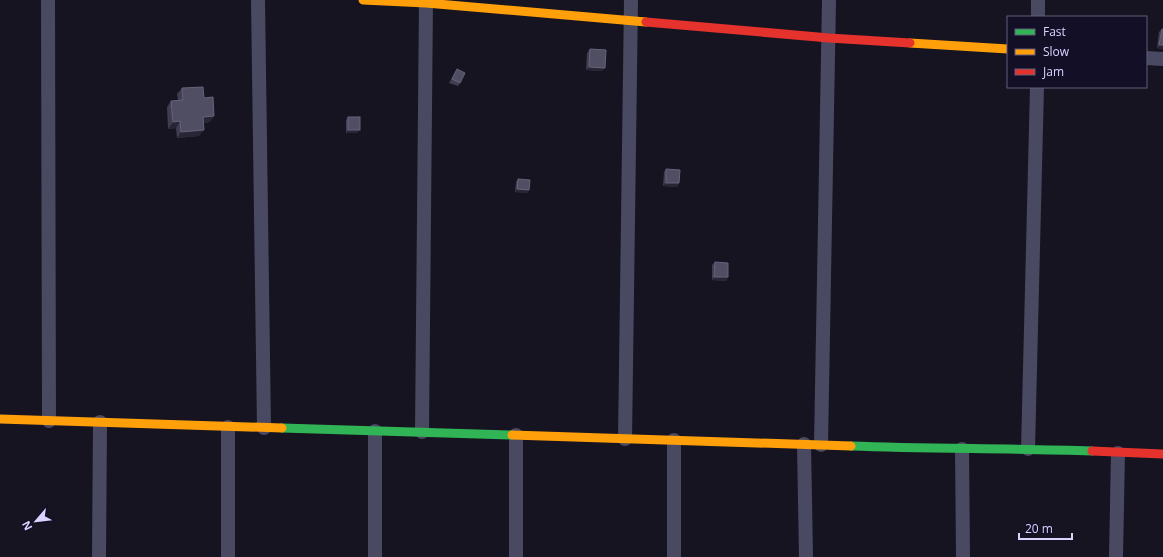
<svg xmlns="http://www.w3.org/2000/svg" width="1163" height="557" font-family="'Open Sans',sans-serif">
	<rect width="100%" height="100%" fill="#161421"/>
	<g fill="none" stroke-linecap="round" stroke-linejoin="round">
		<!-- street -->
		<g stroke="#4a4962" stroke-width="14">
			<polyline points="48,0 49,421"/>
			<polyline points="258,0 264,428"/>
			<polyline points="1038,0 1038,17"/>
			<polyline points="1146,58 1163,59"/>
			<polyline points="228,427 228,557"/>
			<polyline points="422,432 426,0"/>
			<polyline points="516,435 516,557"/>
			<polyline points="625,439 631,0"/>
			<polyline points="674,440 674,557"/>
			<polyline points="804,444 806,557"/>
			<polyline points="821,445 829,0"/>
			<polyline points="962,449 963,557"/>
			<polyline points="1028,449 1037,87"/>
			<polyline points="99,557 100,422"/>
			<polyline points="375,557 375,431"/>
			<polyline points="1116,557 1118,453"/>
		</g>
		<!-- fast -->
		<g stroke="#30b455" stroke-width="9">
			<polyline points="282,428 512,435"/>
			<path d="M851 446C931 449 1011 448 1092 451"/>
		</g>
		<!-- slow -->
		<g stroke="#ff9f0a" stroke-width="9">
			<polyline points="363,0 426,3 646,22"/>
			<polyline points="910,43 1008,49"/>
			<polyline points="0,419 282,428"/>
			<polyline points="512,435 851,446"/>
		</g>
		<!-- jam -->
		<g stroke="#e5322d" stroke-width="9">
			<polyline points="646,22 829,38 910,43"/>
			<polyline points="1092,451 1163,454"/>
		</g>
	</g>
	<!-- wall -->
	<g fill="#403d50">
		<polygon points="1162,29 1163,49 1157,48 1159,32"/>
		<polygon points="590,49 602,71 586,70 587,53"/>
		<polygon points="457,69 460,83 458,86 449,83"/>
		<polygon points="182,88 204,98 210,122 203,123 199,136 177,138 176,128 168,129 167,107 171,101 178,100 177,94"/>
		<polygon points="348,117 357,133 346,133 346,120"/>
		<polygon points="666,169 679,183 677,187 663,186 664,172"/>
		<polygon points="518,179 529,190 527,193 515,192 516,182"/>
		<polygon points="715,262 728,277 726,281 712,280 712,265"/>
	</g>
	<!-- shaded-wall -->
	<g fill="#282635">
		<polygon points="1159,45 1163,45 1163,49 1157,48"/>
		<polygon points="589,67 605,68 602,71 586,70"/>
		<polygon points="214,116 210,122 198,123 203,117"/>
		<polygon points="180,121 176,128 168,129 173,122"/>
		<polygon points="204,130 199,136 177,138 181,132"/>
		<polygon points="348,130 360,130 357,133 346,133"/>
		<polygon points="666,183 679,183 677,187 663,186"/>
		<polygon points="517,189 529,190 527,193 515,192"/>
		<polygon points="714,277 728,277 726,281 712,280"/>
	</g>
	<!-- building -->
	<g fill="#504e63" stroke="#66637b">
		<polygon points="1162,29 1163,29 1163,45 1159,45"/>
		<polygon points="590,49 606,50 605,68 589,67"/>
		<polygon points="457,69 465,73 460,83 452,79"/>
		<polygon points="203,87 204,98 213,97 214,116 203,117 204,130 181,132 180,121 173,122 171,101 183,100 182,88"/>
		<rect x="348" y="117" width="12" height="13"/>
		<polygon points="666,169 680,170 679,183 666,183"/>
		<polygon points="518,179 530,180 529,190 517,189"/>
		<polygon points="715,262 728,263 728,277 714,277"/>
	</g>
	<!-- legend -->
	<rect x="1007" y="16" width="140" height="72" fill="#130f26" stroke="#625e7d"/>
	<rect x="1015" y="29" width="20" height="6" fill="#30b455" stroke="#625e7d"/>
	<text x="1043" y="36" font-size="12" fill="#d9d4ff">Fast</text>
	<rect x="1015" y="49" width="20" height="6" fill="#ff9f0a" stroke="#625e7d"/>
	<text x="1043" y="56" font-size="12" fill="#d9d4ff">Slow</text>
	<rect x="1015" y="69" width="20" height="6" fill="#e5322d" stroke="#625e7d"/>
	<text x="1043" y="76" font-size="12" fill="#d9d4ff">Jam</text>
	<!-- north arrow -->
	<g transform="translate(36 521) rotate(242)" stroke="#130f26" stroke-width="3" paint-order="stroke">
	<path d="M0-3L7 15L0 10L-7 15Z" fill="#d9d4ff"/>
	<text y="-6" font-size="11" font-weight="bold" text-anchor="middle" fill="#d9d4ff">N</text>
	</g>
	<!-- scale -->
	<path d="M1019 533v6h53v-6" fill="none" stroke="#d9d4ff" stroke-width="2"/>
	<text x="1025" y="533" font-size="12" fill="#d9d4ff" stroke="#130f26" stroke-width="3" paint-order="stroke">20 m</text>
</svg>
